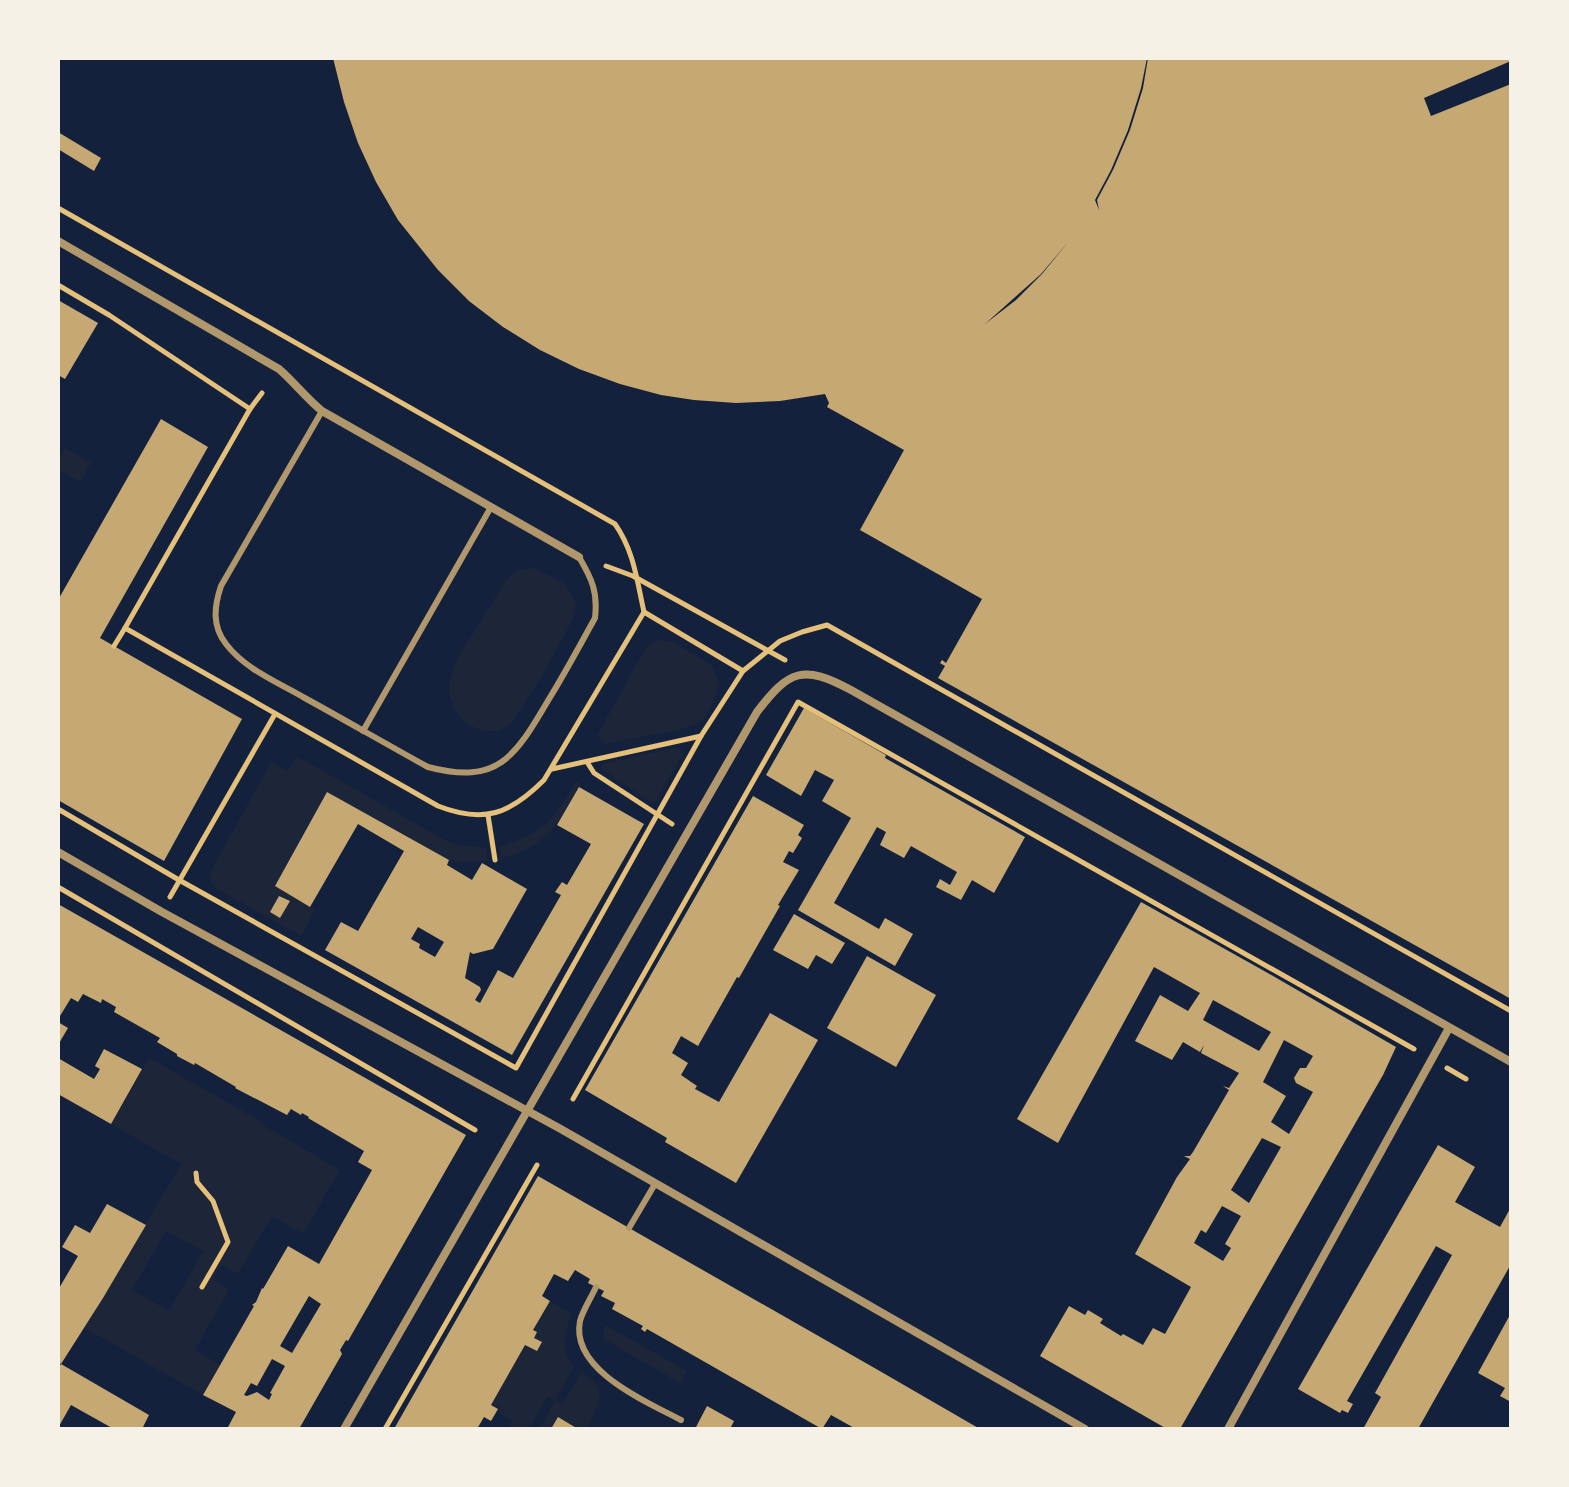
<svg xmlns="http://www.w3.org/2000/svg" width="1569" height="1487" font-family="'Source Sans 3',sans-serif">
	<rect width="100%" height="100%" fill="#14213d"/>
	<!-- green -->
	<g fill="#1d2539" fill-rule="evenodd">
		<polygon points="65,448 91,463 80,482 58,469 58,460"/>
		<polygon points="534,568 562,582 571,593 576,605 572,621 542,676 512,723 498,731 482,731 467,724 454,709 449,693 450,678 456,661 506,580 518,570"/>
		<polygon points="657,640 673,642 712,665 719,684 716,696 704,718 696,724 677,730 605,744 597,735 647,646"/>
		<polygon points="674,748 681,749 683,754 655,802 652,803 601,769 602,764"/>
		<polygon points="298,757 443,839 457,845 486,848 488,861 463,862 449,860 327,792 275,885 315,910 301,936 217,889 211,882 210,873 271,762 287,771 295,758"/>
		<path d="M576 781 581 784C558 822 549 847 502 858L499 847C543 834 554 819 576 781Z"/>
		<path d="M149 1058 264 1123 263 1125 340 1170 303 1234 272 1216 238 1274 221 1265 212 1279 229 1289 195 1350 220 1365 203 1395 85 1328 181 1164 111 1124ZM166 1231 203 1251 169 1311 132 1290Z"/>
		<path d="M550 1301 571 1313C566 1332 559 1350 574 1367L555 1400 563 1404 581 1372C610 1388 599 1406 586 1429H578L558 1418 551 1429H539L555 1401 548 1396 529 1429H508L513 1421 498 1412 500 1408 491 1403 525 1345 537 1351 541 1342 534 1338 537 1332 533 1330Z"/>
		<polygon points="605,1325 687,1371 680,1383 604,1339 603,1334"/>
	</g>
	<!-- building -->
	<g fill="#c6a872" fill-rule="evenodd">
		<path d="M333 58H1147L1141 88 1128 130 1111 170 1095 200 1099 210 1097 200 1113 170 1130 130 1143 88 1148 58H1511V61L1424 98 1431 116 1511 84V999L938 678 945 666 940 663 942 660 946 663 982 599 860 530 904 450 827 407 829 403 825 394 780 401 736 403 694 400 661 395 620 384 579 369 540 350 503 327 469 301 438 270 398 220 376 182 358 143 344 102ZM1069 241 1042 274 1016 300 985 324 1041 274Z"/>
		<polygon points="58,132 101,158 94,171 58,149"/>
		<polygon points="58,300 98,323 65,379 58,375"/>
		<polygon points="161,419 208,447 100,638 242,719 164,861 58,800 58,600"/>
		<polygon points="804,708 886,755 885,758 1025,837 994,893 972,880 961,900 936,887 940,879 950,885 957,872 911,846 904,858 880,845 886,832 877,827 834,903 879,929 885,918 913,934 895,966 798,910 851,818 822,801 834,780 815,770 801,796 766,775"/>
		<path d="M579 787 644 824 512 1055 325 950 341 922 358 931 404 851 358 824 310 907 275 886 327 792 449 860 447 865 472 880 482 863 527 889 493 949 473 954 470 952 465 978 480 987 481 990 475 1000 480 1003 498 970 513 978 561 895 555 892 562 882 567 885 591 844 557 825ZM418 927 444 942 435 957 419 948 420 944 411 939Z"/>
		<polygon points="753,796 804,825 798,835 802,838 793,853 789,851 783,862 799,870 778,905 780,906 739,978 737,977 698,1046 681,1036 672,1053 688,1063 681,1075 697,1086 695,1089 719,1102 770,1013 818,1040 736,1183 665,1142 667,1138 585,1090"/>
		<polygon points="279,896 290,901 280,918 270,912"/>
		<path d="M1141 902 1266 972 1396 1047 1383 1075 1180 1429H1167L1040 1356 1069 1306 1085 1315 1088 1310 1103 1319 1100 1323 1121 1336 1123 1334 1143 1345 1153 1328 1165 1334 1191 1287 1135 1254 1177 1177 1190 1159 1184 1156H1190L1193 1152 1229 1090 1223 1086 1229 1088 1239 1073 1201 1053 1204 1045 1200 1052 1183 1042 1172 1060 1135 1041 1160 995 1188 1011 1200 993 1154 967 1058 1143 1017 1119ZM1213 1000 1271 1032 1259 1051 1203 1020ZM1284 1040 1313 1056 1306 1068H1300L1294 1078 1296 1083 1313 1092 1289 1134 1271 1122 1286 1096 1263 1082ZM1262 1138 1281 1147 1249 1203 1231 1190ZM1222 1206 1241 1216 1225 1244 1231 1248 1223 1261 1194 1243 1201 1230 1206 1233Z"/>
		<path d="M58 904 466 1135 348 1341 346 1340 340 1350 342 1354 299 1429H227L236 1412 203 1395 254 1306 252 1305 256 1302 262 1288 263 1289 288 1246 319 1264 372 1170 358 1162 364 1151 308 1118 309 1117 302 1113 301 1115 291 1109 287 1115 235 1088 236 1087 195 1063 194 1065 177 1056V1054L157 1042 160 1038 114 1012 116 1007 102 999 101 1003 83 994 78 1002 71 998 60 1016 58 1015ZM309 1296 321 1304 292 1353 280 1346ZM272 1359 285 1366 270 1393 272 1394 269 1400 257 1392 247 1396 244 1395 251 1383 257 1386Z"/>
		<polygon points="794,914 845,943 832,964 816,955 808,969 773,950"/>
		<polygon points="867,956 936,995 896,1067 827,1028"/>
		<polygon points="58,1022 68,1028 58,1045"/>
		<polygon points="104,1049 142,1069 111,1124 58,1094 58,1058 94,1079 100,1069 95,1066"/>
		<polygon points="1438,1145 1475,1167 1455,1202 1500,1227 1511,1207 1511,1264 1418,1429 1363,1429 1381,1397 1375,1393 1452,1255 1436,1246 1347,1401 1353,1404 1348,1413 1342,1410 1340,1413 1298,1389"/>
		<polygon points="538,1176 878,1370 980,1429 856,1429 831,1415 822,1429 647,1329 645,1332 641,1329 643,1326 612,1309 615,1303 601,1296 604,1291 588,1283 590,1279 575,1270 568,1281 554,1274 542,1296 550,1301 533,1330 537,1332 534,1338 542,1342 537,1351 525,1345 491,1405 498,1409 491,1421 484,1417 477,1429 394,1429"/>
		<polygon points="107,1204 146,1225 103,1298 61,1364 58,1362 58,1290 78,1256 62,1247 75,1225 90,1233"/>
		<polygon points="1511,1313 1511,1402 1500,1396 1505,1388 1478,1373"/>
		<polygon points="61,1364 149,1415 142,1429 111,1429 112,1428 71,1405 58,1428 58,1369"/>
		<polygon points="707,1406 734,1421 730,1429 695,1429"/>
		<polygon points="558,1417 578,1429 551,1429"/>
	</g>
	<g fill="none" stroke-linecap="round" stroke-linejoin="round">
		<!-- path -->
		<g stroke="#e5c07b" stroke-width="5">
			<path d="M58 208 615 524C634 551 637 581 644 612"/>
			<polyline points="58,285 109,315 250,409"/>
			<path d="M262 393 250 409 125 628 438 806C484 824 510 814 544 780L644 612 743 671 701 736 552 769"/>
			<polyline points="606,566 633,576 785,660"/>
			<polyline points="114,646 125,628"/>
			<polyline points="743,671 780,641 802,632 827,625 1511,1011"/>
			<polyline points="587,762 594,773 672,824"/>
			<polyline points="58,809 179,880 516,1068 701,736"/>
			<polyline points="488,815 495,860"/>
			<polyline points="58,887 475,1130"/>
			<polyline points="170,897 275,714"/>
			<polyline points="1447,1068 1466,1079"/>
			<polyline points="573,1099 798,702 1414,1049"/>
			<polyline points="196,1173 197,1182 213,1201 228,1242 202,1287"/>
			<polyline points="385,1429 537,1165"/>
		</g>
		<!-- service -->
		<g stroke="#b1986c" stroke-width="6">
			<path d="M322 411 221 586C214 607 212 626 226 644 245 669 277 682 303 697 345 720 386 744 428 767 499 786 516 755 549 699 565 673 580 645 595 618 598 592 592 579 579 557"/>
			<polyline points="363,731 491,507"/>
			<polyline points="629,1228 655,1184"/>
			<path d="M596 1287C591 1298 583 1310 580 1321 570 1370 647 1402 681 1420"/>
		</g>
		<!-- minor -->
		<g stroke="#b1986c" stroke-width="8">
			<path d="M58 241 279 369C294 382 306 398 322 411L579 557"/>
			<polyline points="58,852 162,912 559,1128 1085,1429"/>
			<path d="M344 1429 757 712C789 670 803 664 851 690L1511 1062"/>
			<polyline points="1228,1429 1449,1028"/>
		</g>
	</g>
	<!-- border -->
	<rect width="1569" height="1487" fill="none" stroke="#f6f1e7" stroke-width="120"/>
</svg>
